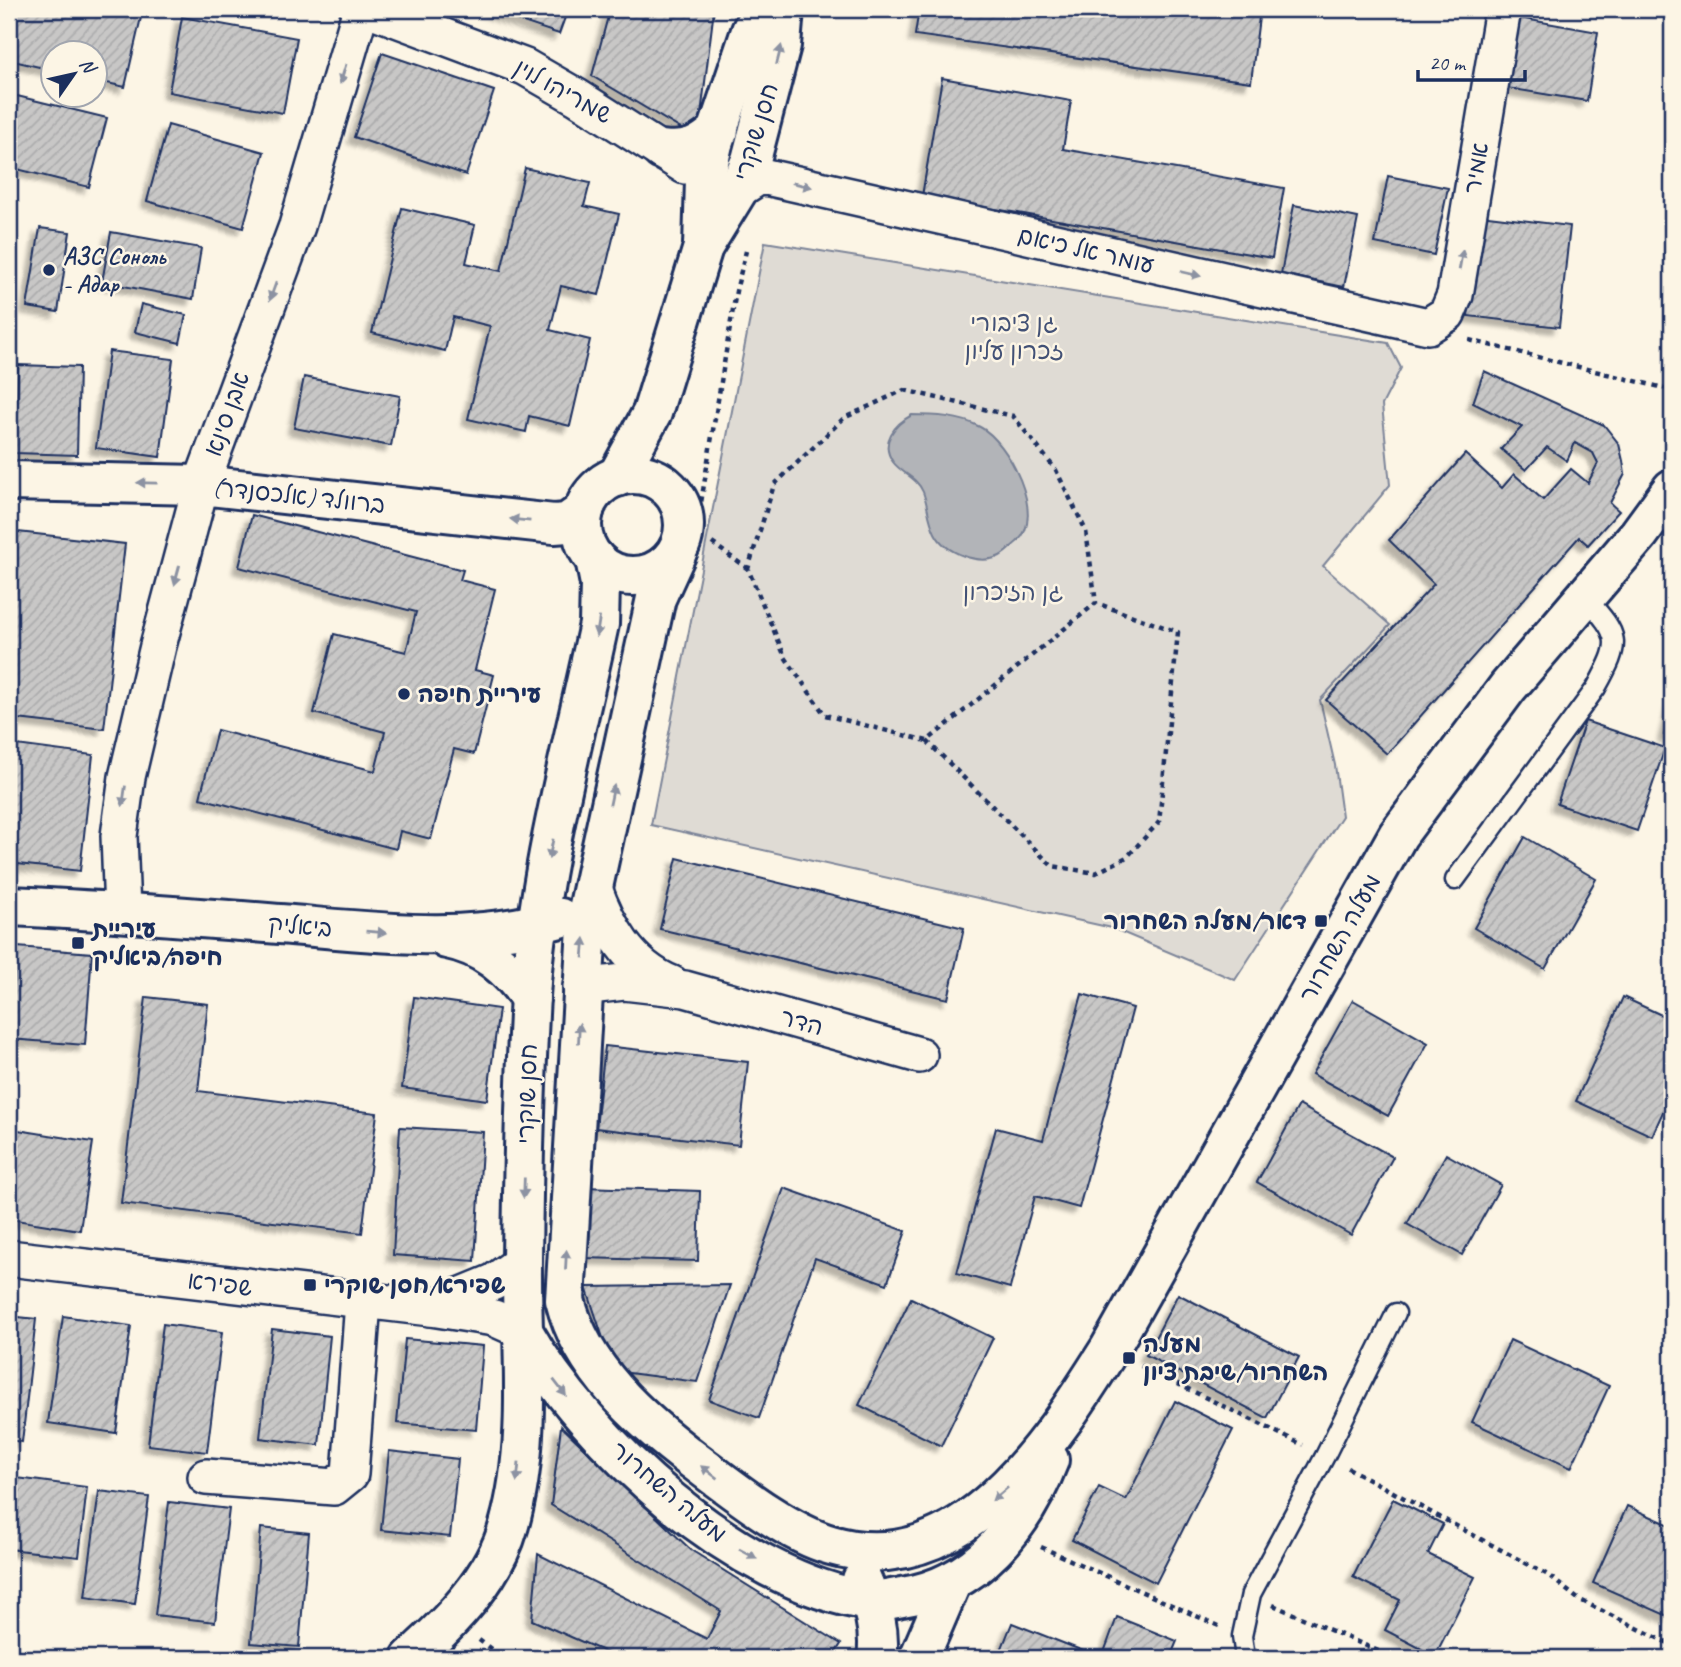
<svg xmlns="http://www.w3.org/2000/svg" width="1681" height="1667" font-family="Caveat,'Playpen Sans Hebrew',sans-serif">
	<defs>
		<pattern id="building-hatch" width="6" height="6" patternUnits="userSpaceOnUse" patternTransform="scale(1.75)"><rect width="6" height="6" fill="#c8c7c6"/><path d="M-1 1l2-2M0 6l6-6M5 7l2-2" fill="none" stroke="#ababac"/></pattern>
		<filter id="shadow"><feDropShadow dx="-6" dy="6" stdDeviation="2" flood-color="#0004"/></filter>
	</defs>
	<rect width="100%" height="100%" fill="#fcf5e5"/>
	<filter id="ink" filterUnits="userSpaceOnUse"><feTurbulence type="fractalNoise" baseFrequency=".0143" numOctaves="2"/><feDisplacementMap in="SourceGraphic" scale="14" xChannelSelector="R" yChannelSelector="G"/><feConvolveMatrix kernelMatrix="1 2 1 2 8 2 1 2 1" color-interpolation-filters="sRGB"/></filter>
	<g filter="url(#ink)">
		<!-- green -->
		<polygon fill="#dfdbd4" stroke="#7d8599" stroke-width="2" points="765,242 1388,343 1401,368 1382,405 1390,485 1323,566 1390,625 1320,700 1335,765 1342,816 1235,980 1112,928 651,825"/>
		<!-- water -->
		<path fill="#b2b4b8" stroke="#767f94" stroke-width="2" d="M912 415C934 415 960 416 980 427 1008 441 1047 516 1017 542 1012 546 1006 553 1000 556 979 566 945 553 935 533 928 519 928 505 923 492 917 477 902 474 893 462 879 442 895 424 912 415Z"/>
		<!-- building -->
		<g fill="url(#building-hatch)" stroke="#1b2f5e" stroke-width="2" filter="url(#shadow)">
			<polygon points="17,9 124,9 142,13 125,87 94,80 94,52 52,52 52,70 9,60 9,42"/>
			<polygon points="484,9 568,9 559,34"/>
			<polygon points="610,9 714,9 698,139 592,76"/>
			<polygon points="919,9 1260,9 1251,82 915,35"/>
			<polygon points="182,17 297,38 283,113 169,92"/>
			<polygon points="1519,18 1598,32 1587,101 1507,88"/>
			<polygon points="382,53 494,91 466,175 354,137"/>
			<polygon points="942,78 1071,101 1063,149 1284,188 1272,258 922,196"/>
			<polygon points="9,94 107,118 89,187 9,167"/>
			<polygon points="168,125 264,152 243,228 147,201"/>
			<polygon points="525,168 590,183 584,206 619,214 599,295 561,286 550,330 590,340 570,426 529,416 526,432 468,419 490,326 453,317 445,351 372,333 402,208 475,225 466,263 501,271"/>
			<polygon points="1388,176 1448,188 1434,255 1375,243"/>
			<polygon points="1294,205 1358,218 1344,287 1281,274"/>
			<polygon points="1480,215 1570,226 1559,327 1468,316"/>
			<polygon points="40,228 70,232 58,312 27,307"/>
			<polygon points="111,232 201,248 193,299 102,282"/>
			<polygon points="141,304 186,315 180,343 135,332"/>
			<polygon points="109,351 173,359 160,457 96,448"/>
			<polygon points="18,365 79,367 77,455 15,453"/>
			<polygon points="1484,371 1604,425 1619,444 1623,461 1625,474 1610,503 1619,511 1588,545 1579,537 1387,754 1326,700 1434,584 1389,540 1465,454 1502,488 1514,474 1543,500 1571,469 1588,483 1598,463 1593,453 1575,443 1567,461 1547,447 1526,470 1501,449 1522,427 1473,403"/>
			<polygon points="304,377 400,396 391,446 294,428"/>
			<polygon points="252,515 463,570 460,580 495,589 475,670 494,675 474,754 454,749 431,839 400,831 396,849 200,798 217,730 375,771 385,732 314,713 334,634 406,652 416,612 239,567"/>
			<polygon points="9,531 125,544 104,729 9,718"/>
			<polygon points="1672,702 1672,737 1664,735"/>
			<polygon points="1585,721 1665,748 1637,831 1557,804"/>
			<polygon points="9,744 93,755 80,871 9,863"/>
			<polygon points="1525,837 1596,879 1545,969 1474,928"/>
			<polygon points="677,858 964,928 948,999 660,929"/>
			<polygon points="17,947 92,953 85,1045 10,1039"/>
			<polygon points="1082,994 1133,1008 1079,1208 1035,1196 1010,1288 957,1273 996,1128 1043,1140"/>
			<polygon points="146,997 208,1004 198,1091 377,1113 362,1233 121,1203"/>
			<polygon points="414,997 499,1009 487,1100 402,1088"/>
			<polygon points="1623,997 1672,1020 1672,1092 1652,1136 1576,1101"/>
			<polygon points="1353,1000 1428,1043 1388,1116 1312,1074"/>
			<polygon points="605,1046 748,1062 739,1145 596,1128"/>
			<polygon points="1299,1105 1393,1157 1351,1235 1257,1182"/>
			<polygon points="400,1127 483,1132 475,1261 393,1255"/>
			<polygon points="18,1130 93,1142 80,1230 9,1219 9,1189"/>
			<polygon points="1446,1154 1501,1185 1462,1255 1407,1224"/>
			<polygon points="584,1187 700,1191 698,1261 582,1258"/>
			<polygon points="784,1188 906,1231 887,1284 815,1258 759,1418 709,1400"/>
			<polygon points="730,1285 697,1382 614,1371 586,1287"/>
			<polygon points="1178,1294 1299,1357 1267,1418 1146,1355"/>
			<polygon points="911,1298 993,1338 941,1446 859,1405"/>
			<polygon points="9,1316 36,1319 22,1442 9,1440"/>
			<polygon points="63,1316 131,1326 116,1433 48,1423"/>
			<polygon points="163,1324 222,1332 207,1452 148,1445"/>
			<polygon points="272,1329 330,1336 319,1445 260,1438"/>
			<polygon points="405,1339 483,1346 476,1430 397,1423"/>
			<polygon points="1510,1340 1609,1386 1571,1468 1472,1422"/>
			<polygon points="1175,1401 1233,1430 1156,1583 1072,1540 1099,1487 1126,1500"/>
			<polygon points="561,1426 691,1550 841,1644 832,1658 619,1658 532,1620 538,1554 707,1639 721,1611 551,1505"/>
			<polygon points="389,1451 458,1459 450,1537 381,1530"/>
			<polygon points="17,1478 87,1487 79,1557 9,1549"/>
			<polygon points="99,1491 149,1497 135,1604 85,1597"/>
			<polygon points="1393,1499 1443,1524 1428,1554 1475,1577 1435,1656 1385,1630 1400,1600 1353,1577"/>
			<polygon points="169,1502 229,1509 215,1622 155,1615"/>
			<polygon points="1627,1506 1672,1526 1672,1611 1670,1617 1593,1583"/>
			<polygon points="261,1528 309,1533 299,1647 251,1643"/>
			<polygon points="1117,1617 1177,1641 1170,1658 1102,1658"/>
			<polygon points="1012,1623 1101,1658 998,1658"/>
		</g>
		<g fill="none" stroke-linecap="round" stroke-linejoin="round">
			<!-- lane casing -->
			<g stroke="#1b2f5e" stroke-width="23">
				<g id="lane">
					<path d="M1455 880 1596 688C1622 641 1621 637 1585 597"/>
					<polyline points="1245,1658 1242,1636 1251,1594 1325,1456 1396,1313"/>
				</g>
			</g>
			<!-- street casing -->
			<g stroke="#1b2f5e" stroke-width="40">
				<g id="street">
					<polyline points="370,9 525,67 577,97 685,166"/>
					<polyline points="738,190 757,178 766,177 1428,326 1447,314 1455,295 1503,9"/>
					<path d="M593 886C608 928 629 966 672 984"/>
					<polyline points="122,911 119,836 127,777 158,646 201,485 297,226 361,9"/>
					<polyline points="581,987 624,982 685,989 919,1055"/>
					<polyline points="9,1258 431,1308 494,1318 523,1331"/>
					<polyline points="431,1308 494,1282 522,1262"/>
					<polyline points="206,1477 334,1487 350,1474 363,1302"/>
				</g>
			</g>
			<!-- secondary casing -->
			<g stroke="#1b2f5e" stroke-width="44">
				<g id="secondary">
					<path d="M662 150C688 153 700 147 719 130"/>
					<polyline points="703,247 705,180 713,144 751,31 762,9"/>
					<circle cx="633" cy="525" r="51"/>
					<polyline points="617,477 652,413 703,247 738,190 751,160 781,45 784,9"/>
					<polyline points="9,481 201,485 554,524 567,523 584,511"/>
					<path d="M677 552 656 598 588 910 565 1300C582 1369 640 1420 696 1462 732 1489 787 1533 831 1545 962 1583 1051 1442 1109 1350L1398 835 1508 687 1639 534 1672 489"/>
					<path d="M9 906C99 910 189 917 280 924 376 932 466 945 560 918"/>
					<path d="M447 939C484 946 509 968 530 998"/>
					<path d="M523 1331C586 1443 739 1583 870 1601 880 1602 892 1599 902 1597 977 1586 1023 1527 1049 1460"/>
					<path d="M862 1580C873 1605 881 1630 877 1658"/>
					<path d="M411 1658C451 1622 494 1579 509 1525 533 1440 521 1348 522 1261 523 1173 525 1084 530 996 538 871 573 747 599 624L600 584 595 559"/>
					<polyline points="919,1658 952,1581"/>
				</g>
			</g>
			<!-- path -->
			<g stroke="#1b2f5e" stroke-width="4.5" stroke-dasharray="5 5" stroke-linecap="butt">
				<polyline points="1469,340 1672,390"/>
				<polygon points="904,390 1013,416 1056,470 1086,531 1096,603 927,741 825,715 785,657 748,569 774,485 844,418"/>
				<polyline points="698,521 736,291 746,251"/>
				<polyline points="712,543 748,569"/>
				<polyline points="927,741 1052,866 1096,873 1127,857 1159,822 1178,632 1096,603"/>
				<polyline points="1141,1366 1303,1445"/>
				<polyline points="1348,1468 1548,1575 1578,1599 1672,1645"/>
				<polyline points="1041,1547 1219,1626"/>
				<polyline points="1273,1605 1394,1658"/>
				<polyline points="479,1640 503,1658"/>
			</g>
			<!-- lane -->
			<use href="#lane" stroke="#fcf5e5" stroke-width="18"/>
			<!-- street -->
			<use href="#street" stroke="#fcf5e5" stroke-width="35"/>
			<!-- secondary -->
			<use href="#secondary" stroke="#fcf5e5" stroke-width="38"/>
		</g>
		<!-- one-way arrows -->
		<defs><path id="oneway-solid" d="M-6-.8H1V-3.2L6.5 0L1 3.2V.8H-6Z" transform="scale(1.75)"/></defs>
		<g fill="#8c92a2">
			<use href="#oneway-solid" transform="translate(779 55) rotate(-76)"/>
			<use href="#oneway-solid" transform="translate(343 74) rotate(107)"/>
			<use href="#oneway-solid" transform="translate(802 185) rotate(13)"/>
			<use href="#oneway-solid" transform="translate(1461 260) rotate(-80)"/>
			<use href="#oneway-solid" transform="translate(1191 274) rotate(13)"/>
			<use href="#oneway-solid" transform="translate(273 291) rotate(110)"/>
			<use href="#oneway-solid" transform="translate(147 483) rotate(-179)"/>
			<use href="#oneway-solid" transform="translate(520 520) rotate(-174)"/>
			<use href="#oneway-solid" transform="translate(177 575) rotate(105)"/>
			<use href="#oneway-solid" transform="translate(598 627) rotate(99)"/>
			<use href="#oneway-solid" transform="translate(612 795) rotate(-78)"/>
			<use href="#oneway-solid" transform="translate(124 796) rotate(98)"/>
			<use href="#oneway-solid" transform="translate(551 849) rotate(102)"/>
			<use href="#oneway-solid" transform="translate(376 932) rotate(5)"/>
			<use href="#oneway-solid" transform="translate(584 948) rotate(-85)"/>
			<use href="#oneway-solid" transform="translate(579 1033) rotate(-87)"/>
			<use href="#oneway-solid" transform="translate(524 1188) rotate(92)"/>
			<use href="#oneway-solid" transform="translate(566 1260) rotate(-87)"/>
			<use href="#oneway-solid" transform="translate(560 1388) rotate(52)"/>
			<use href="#oneway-solid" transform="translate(518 1472) rotate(96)"/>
			<use href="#oneway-solid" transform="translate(709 1472) rotate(-143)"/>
			<use href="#oneway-solid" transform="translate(1000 1494) rotate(140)"/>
			<use href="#oneway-solid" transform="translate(748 1554) rotate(29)"/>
		</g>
	</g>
	<!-- markers -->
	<g fill="#1b2f5e" stroke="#fcf5e5" stroke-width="2.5">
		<circle cx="49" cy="270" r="7"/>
		<circle cx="404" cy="694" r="7"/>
		<rect x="1314" y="914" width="14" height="14" rx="3.5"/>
		<rect x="71" y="936" width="14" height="14" rx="3.5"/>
		<rect x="303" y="1278" width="14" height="14" rx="3.5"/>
		<rect x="1122" y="1351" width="14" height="14" rx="3.5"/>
	</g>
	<g text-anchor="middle" stroke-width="5" stroke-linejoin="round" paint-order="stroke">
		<!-- street labels -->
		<g font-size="24" fill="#1b2f5e" stroke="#fcf5e5">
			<text transform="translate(563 91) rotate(29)" y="8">שמריהו לוין</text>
			<text transform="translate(756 132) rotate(-73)" y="8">חסן שוקרי</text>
			<text transform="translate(1476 168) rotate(-80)" y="8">אמיר</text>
			<text transform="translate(1086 250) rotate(13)" y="8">עומר אל כיאם</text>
			<text transform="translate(227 414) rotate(-70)" y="8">אבן סינא</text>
			<text transform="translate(299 496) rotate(6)" y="8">ברוולד (אלכסנדר)</text>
			<text transform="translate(300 926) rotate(5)" y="8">ביאליק</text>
			<text transform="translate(1340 938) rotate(-61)" y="8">מעלה השחרור</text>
			<text transform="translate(802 1022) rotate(16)" y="8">הדר</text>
			<text transform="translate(527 1094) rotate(-88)" y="8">חסן שוקרי</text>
			<text transform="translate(220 1284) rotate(7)" y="8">שפירא</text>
			<text transform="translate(669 1492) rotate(40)" y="8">מעלה השחרור</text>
		</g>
		<!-- poi labels -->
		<g font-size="24" font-weight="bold" fill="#1b2f5e" stroke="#fcf5e5" text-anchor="start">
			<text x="63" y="264">АЗС Соноль<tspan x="63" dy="28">- Адар</tspan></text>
			<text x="418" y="702">עיריית חיפה</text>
			<text x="1307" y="929" text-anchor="end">דאר/מעלה השחרור</text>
			<text x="92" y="937">עיריית<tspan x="92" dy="28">חיפה/ביאליק</tspan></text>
			<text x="324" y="1293">שפירא/חסן שוקרי</text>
			<text x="1143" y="1352">מעלה<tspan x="1143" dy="28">השחרור/שיבת ציון</tspan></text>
		</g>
		<!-- park labels -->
		<g font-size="24" fill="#425176" stroke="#fcf5e5">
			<text x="1014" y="331">גן ציבורי<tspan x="1014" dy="28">זכרון עליון</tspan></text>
			<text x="1013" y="600">גן הזיכרון</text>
		</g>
	</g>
	<!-- margin -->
	<rect width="1681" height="1667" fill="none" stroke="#fcf5e5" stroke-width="35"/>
	<rect x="18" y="18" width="1646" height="1632" fill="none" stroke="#1b2f5e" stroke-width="2.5" filter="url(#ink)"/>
	<!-- north arrow -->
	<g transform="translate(74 74) rotate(56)"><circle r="33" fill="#fcf5e5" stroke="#a2a6af" stroke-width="2"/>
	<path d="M0-5L12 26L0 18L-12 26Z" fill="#1b2f5e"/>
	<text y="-10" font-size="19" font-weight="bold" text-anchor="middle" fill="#1b2f5e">N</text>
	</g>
	<!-- scale -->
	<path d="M1418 70v10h107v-10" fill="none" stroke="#1b2f5e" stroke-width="3.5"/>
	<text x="1429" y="70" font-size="21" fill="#1b2f5e" stroke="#fcf5e5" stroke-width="5" paint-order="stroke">20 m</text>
</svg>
